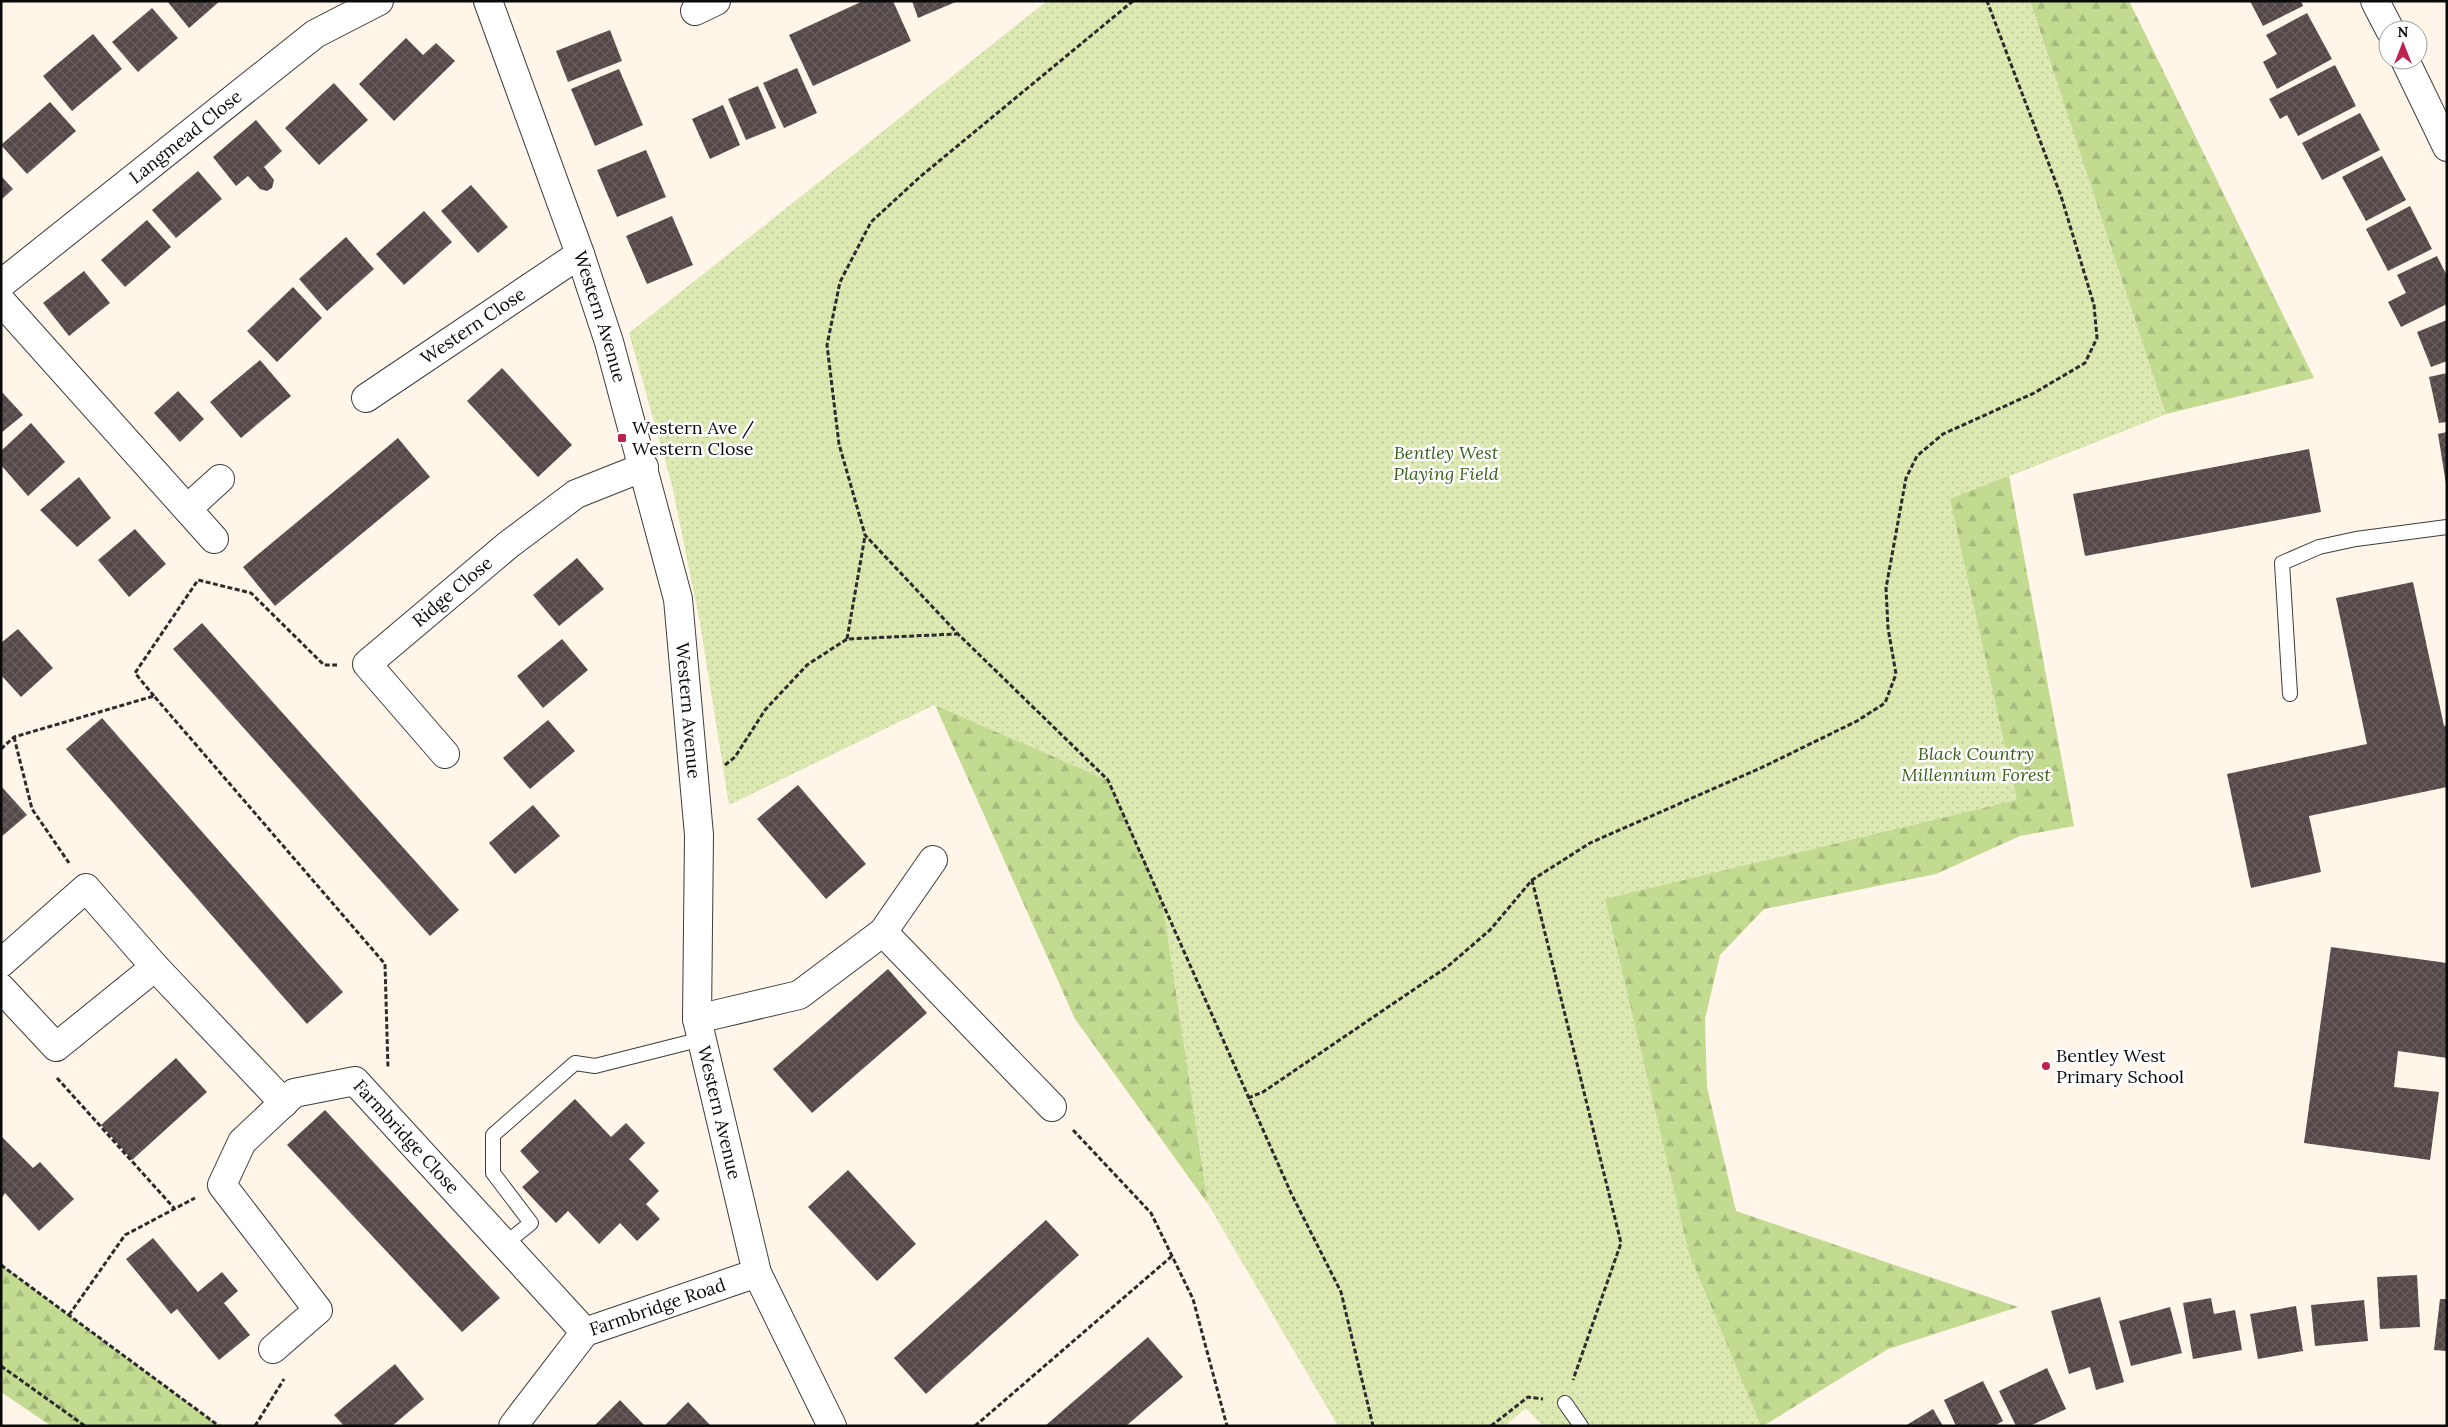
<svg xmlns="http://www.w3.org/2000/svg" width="2448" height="1427" font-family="Lora,serif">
	<defs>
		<pattern id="forest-firs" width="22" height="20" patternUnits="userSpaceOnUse" patternTransform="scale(1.25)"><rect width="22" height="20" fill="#c3da91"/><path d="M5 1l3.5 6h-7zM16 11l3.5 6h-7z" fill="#a6ba7c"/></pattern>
		<pattern id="park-dots" width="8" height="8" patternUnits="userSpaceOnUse" patternTransform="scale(1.25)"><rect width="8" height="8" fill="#dce9b2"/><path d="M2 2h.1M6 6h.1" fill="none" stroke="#bbc698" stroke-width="1.8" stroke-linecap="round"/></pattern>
		<pattern id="building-cross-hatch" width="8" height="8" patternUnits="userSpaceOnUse" patternTransform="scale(1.25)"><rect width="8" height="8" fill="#534847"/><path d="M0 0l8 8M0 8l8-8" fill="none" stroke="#675e5d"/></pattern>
	</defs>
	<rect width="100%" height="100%" fill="#fff5e8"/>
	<!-- forest -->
	<g fill="url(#forest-firs)">
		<polygon points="2030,1 2129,1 2314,378 2166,414 2009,476 2074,826 2020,836 1936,874 1764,909 1720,955 1705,1019 1707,1087 1736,1211 2018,1307 1888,1349 1763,1426 1729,1426 1677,1249 1595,855 1927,482 2144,348"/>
		<polygon points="935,705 1108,780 1162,898 1208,1204 1075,1019"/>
		<polygon points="1,1265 219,1426 51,1426 1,1392"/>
	</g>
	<!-- park -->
	<polygon fill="url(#park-dots)" points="1047,1 2030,1 2166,414 1950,499 2017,800 1605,899 1689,1253 1761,1426 1543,1426 1526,1408 1505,1426 1338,1426 1208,1204 1162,898 1108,780 934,705 729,805 700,623 672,485 629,333"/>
	<!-- building -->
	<g fill="url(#building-cross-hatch)">
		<polygon points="167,1 220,1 189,28"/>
		<polygon points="863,1 893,1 911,41 813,86 789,35"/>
		<polygon points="912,1 958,1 918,18"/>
		<polygon points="2250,1 2301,1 2303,6 2263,26"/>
		<polygon points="152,8 178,38 138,72 112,42"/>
		<polygon points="2307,13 2332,59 2277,89 2263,62 2277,54 2266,35"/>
		<polygon points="610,30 622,61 568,82 556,51"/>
		<polygon points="93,34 122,69 72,111 43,76"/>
		<polygon points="406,38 423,55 436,43 455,61 394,121 359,84"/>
		<polygon points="2335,65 2356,106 2298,136 2287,115 2280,119 2269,99"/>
		<polygon points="797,68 817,113 784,128 763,83"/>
		<polygon points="619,69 643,125 595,146 571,89"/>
		<polygon points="334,83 368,120 319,165 285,128"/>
		<polygon points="758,86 776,128 746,140 728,99"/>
		<polygon points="50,102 76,131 27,174 1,145"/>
		<polygon points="723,105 740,145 710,159 692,119"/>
		<polygon points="2360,113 2380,150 2322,180 2302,143"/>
		<polygon points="256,120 282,151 264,167 274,180 272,188 267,191 260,189 248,176 236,186 213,157"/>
		<polygon points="646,150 666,197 617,217 597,170"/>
		<polygon points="2382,156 2406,200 2366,221 2342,177"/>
		<polygon points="198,171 222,199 176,238 152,210"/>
		<polygon points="1,176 13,189 1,200"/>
		<polygon points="471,185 508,227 478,253 441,211"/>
		<polygon points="2410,206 2432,249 2388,271 2366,229"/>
		<polygon points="424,211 452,242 404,285 376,254"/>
		<polygon points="672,216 693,265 647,284 626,236"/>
		<polygon points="147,220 171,247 125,287 101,260"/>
		<polygon points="346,237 374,269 327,311 299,279"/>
		<polygon points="2437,256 2447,276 2447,304 2401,327 2388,302 2406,293 2397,275"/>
		<polygon points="84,271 110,303 69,336 43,303"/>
		<polygon points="293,287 322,318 277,362 247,331"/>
		<polygon points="2447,320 2447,361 2431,367 2417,332"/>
		<polygon points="260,360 291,396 241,438 210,402"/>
		<polygon points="502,368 572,445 538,477 467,401"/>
		<polygon points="2447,373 2447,422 2439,423 2429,377"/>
		<polygon points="1,391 23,415 1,433"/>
		<polygon points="178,391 204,419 180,442 154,413"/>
		<polygon points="31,423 65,462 28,496 1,465 1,451"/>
		<polygon points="2447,432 2447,484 2446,484 2438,434"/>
		<polygon points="398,438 430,477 275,606 243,567"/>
		<polygon points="2309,449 2321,512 2085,556 2073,494"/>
		<polygon points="79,477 111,518 77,547 40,510"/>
		<polygon points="135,529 166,564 129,597 98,560"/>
		<polygon points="577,558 604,589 559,626 533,595"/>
		<polygon points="2413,582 2444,726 2447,725 2447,787 2309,816 2321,872 2251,888 2227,774 2367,744 2336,598"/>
		<polygon points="202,623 459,910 430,936 173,649"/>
		<polygon points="18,629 53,668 21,697 1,675 1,643"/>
		<polygon points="562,639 588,670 543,708 517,676"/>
		<polygon points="102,718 343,992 307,1024 66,749"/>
		<polygon points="548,720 575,751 530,789 503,758"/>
		<polygon points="798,785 866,864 826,899 757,819"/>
		<polygon points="1,786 27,815 1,837"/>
		<polygon points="533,805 560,836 515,874 489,843"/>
		<polygon points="2331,947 2447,963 2447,1058 2398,1051 2394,1087 2439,1092 2430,1160 2304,1143"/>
		<polygon points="888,969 927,1013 812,1113 773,1069"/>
		<polygon points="176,1058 207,1092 132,1160 101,1125"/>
		<polygon points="575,1099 611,1137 626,1123 645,1143 629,1159 659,1191 646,1204 660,1219 637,1241 620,1223 599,1244 568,1211 556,1223 522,1187 539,1172 520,1151"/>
		<polygon points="325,1110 500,1298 462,1332 287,1145"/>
		<polygon points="1,1136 33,1168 40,1162 74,1199 39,1231 5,1193 1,1199"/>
		<polygon points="848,1170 916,1244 877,1281 808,1207"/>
		<polygon points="1046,1220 1079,1255 926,1394 894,1358"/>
		<polygon points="153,1238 198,1292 222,1272 238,1291 224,1303 250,1335 219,1360 177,1309 171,1314 126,1259"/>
		<polygon points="2417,1275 2420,1327 2380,1329 2377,1277"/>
		<polygon points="2100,1297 2124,1382 2096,1390 2090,1367 2069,1374 2051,1311"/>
		<polygon points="2211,1298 2214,1314 2235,1310 2242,1350 2193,1359 2183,1303"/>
		<polygon points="2440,1299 2447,1299 2447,1351 2434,1350"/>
		<polygon points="2364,1300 2368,1341 2315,1346 2311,1305"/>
		<polygon points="2296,1306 2303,1351 2258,1359 2250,1314"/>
		<polygon points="2170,1307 2182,1353 2131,1366 2119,1321"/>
		<polygon points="1148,1337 1183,1377 1126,1426 1045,1426"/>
		<polygon points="395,1364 424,1399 392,1426 344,1426 334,1415"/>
		<polygon points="2047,1368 2066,1409 2030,1426 2016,1426 1999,1391"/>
		<polygon points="1983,1381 2003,1421 1994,1426 1956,1426 1944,1400"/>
		<polygon points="620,1400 645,1426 594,1426"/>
		<polygon points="688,1402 711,1426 664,1426"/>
		<polygon points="1933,1409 1943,1426 1905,1426"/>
	</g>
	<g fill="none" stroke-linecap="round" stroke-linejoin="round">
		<!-- service casing -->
		<g stroke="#3d3d3d" stroke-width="16">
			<g id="service">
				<polyline points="2290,694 2282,563 2319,547 2356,539 2447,527"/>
				<polyline points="505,1244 531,1223 493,1173 493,1135 575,1063 595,1066 702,1039"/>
				<polyline points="1565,1403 1581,1426"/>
			</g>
		</g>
		<!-- minor casing -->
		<g stroke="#3d3d3d" stroke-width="30">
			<g id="minor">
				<path id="s1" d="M488 1 580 254 609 342 678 599 699 835 697 1019 757 1273 832 1426"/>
				<polyline points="2375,1 2390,30"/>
				<polyline points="695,11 716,1"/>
				<polyline points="2405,60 2447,147"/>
				<path id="s2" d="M1 284 315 34 379 1"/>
				<polyline points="1,301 214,539"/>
				<path id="s3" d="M366 398 580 254"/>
				<polyline points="188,508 220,479"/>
				<path id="s4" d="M445 754 367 664 508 545 576 494 644 467"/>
				<polyline points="883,932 1052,1107"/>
				<polyline points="1,963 86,888 155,967 284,1103"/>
				<polyline points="1,988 56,1047 155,967"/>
				<polyline points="697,1019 799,995 883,932 933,860"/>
				<path id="s5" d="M273 1349 318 1310 222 1185 242 1142 294 1093 355 1081 585 1332"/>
				<path id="s6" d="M513 1426 585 1332 757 1273"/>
			</g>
		</g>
		<!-- path -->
		<g stroke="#2c2c2c" stroke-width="3" stroke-dasharray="5 2.5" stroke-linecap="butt">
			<polyline points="1133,1 921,176 871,222 840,282 827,345 839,444 865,535 958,634 1108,780 1291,1193 1341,1292 1373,1426"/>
			<polyline points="847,639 865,536"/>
			<polyline points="154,696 135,673 198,580 251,593 324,665 337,665"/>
			<polyline points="14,737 32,809 69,863"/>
			<polyline points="1,749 14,737 154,696 385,964 388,1069"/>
			<polyline points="725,765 735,757 765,710 807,665 847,639 957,634"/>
			<polyline points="1532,880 1621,1243 1573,1380"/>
			<polyline points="57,1078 174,1208"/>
			<polyline points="1248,1098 1263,1092 1447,967 1490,930 1532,880 1590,843 1765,766 1857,721 1885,703 1896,674 1888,628 1886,588 1906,478 1917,456 1943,434 2034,393 2085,363 2097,338 2094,305 2061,196 1987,1"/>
			<polyline points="1073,1130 1151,1213 1193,1299 1227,1426"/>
			<polyline points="1,1265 219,1426"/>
			<polyline points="69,1315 125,1235 195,1198"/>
			<polyline points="1,1366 85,1426"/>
			<polyline points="255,1426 284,1379"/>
			<polyline points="975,1426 1172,1256"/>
			<polyline points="1491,1426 1528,1397 1543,1399"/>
		</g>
		<!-- service -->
		<use href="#service" stroke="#fff" stroke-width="14"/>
		<!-- minor -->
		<use href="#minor" stroke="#fff" stroke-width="28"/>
	</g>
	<!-- markers -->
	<g fill="#bb224e" stroke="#fff" stroke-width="2">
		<rect x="617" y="433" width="10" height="10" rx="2.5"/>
		<circle cx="2046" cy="1066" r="5"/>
	</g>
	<g text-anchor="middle" stroke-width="5" stroke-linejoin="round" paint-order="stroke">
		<!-- street labels -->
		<g font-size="18" fill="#0a0a0a" stroke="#fff">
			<text dy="6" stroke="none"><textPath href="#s2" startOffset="236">Langmead Close</textPath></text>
			<text dy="6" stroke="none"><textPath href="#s1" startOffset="335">Western Avenue</textPath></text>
			<text dy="6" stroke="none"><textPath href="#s3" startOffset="129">Western Close</textPath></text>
			<text dy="6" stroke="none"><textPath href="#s4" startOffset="231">Ridge Close</textPath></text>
			<text dy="6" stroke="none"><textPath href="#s1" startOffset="740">Western Avenue</textPath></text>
			<text dy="6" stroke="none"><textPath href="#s1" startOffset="1145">Western Avenue</textPath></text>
			<text dy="6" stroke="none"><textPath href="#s5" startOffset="474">Farmbridge Close</textPath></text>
			<text dy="6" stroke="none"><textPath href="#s6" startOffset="195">Farmbridge Road</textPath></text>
		</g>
		<!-- poi labels -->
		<g font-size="18" fill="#0a0a0a" stroke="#fff" text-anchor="start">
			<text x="632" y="434">Western Ave /<tspan x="632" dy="21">Western Close</tspan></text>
			<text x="2056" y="1062">Bentley West<tspan x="2056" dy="21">Primary School</tspan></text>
		</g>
		<!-- park labels -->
		<g font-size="18" font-style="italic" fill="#3b621b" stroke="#fff">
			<text x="1446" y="459">Bentley West<tspan x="1446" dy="21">Playing Field</tspan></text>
			<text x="1976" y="760">Black Country<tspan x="1976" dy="21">Millennium Forest</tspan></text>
		</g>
	</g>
	<!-- border -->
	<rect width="2448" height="1427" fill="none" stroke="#0a0a0a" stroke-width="5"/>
	<!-- north arrow -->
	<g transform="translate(2403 45)"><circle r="24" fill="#ffffff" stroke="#9d9d9d"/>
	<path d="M0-4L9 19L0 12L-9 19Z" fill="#bb224e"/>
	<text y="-8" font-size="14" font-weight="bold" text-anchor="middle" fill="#0a0a0a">N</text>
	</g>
</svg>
